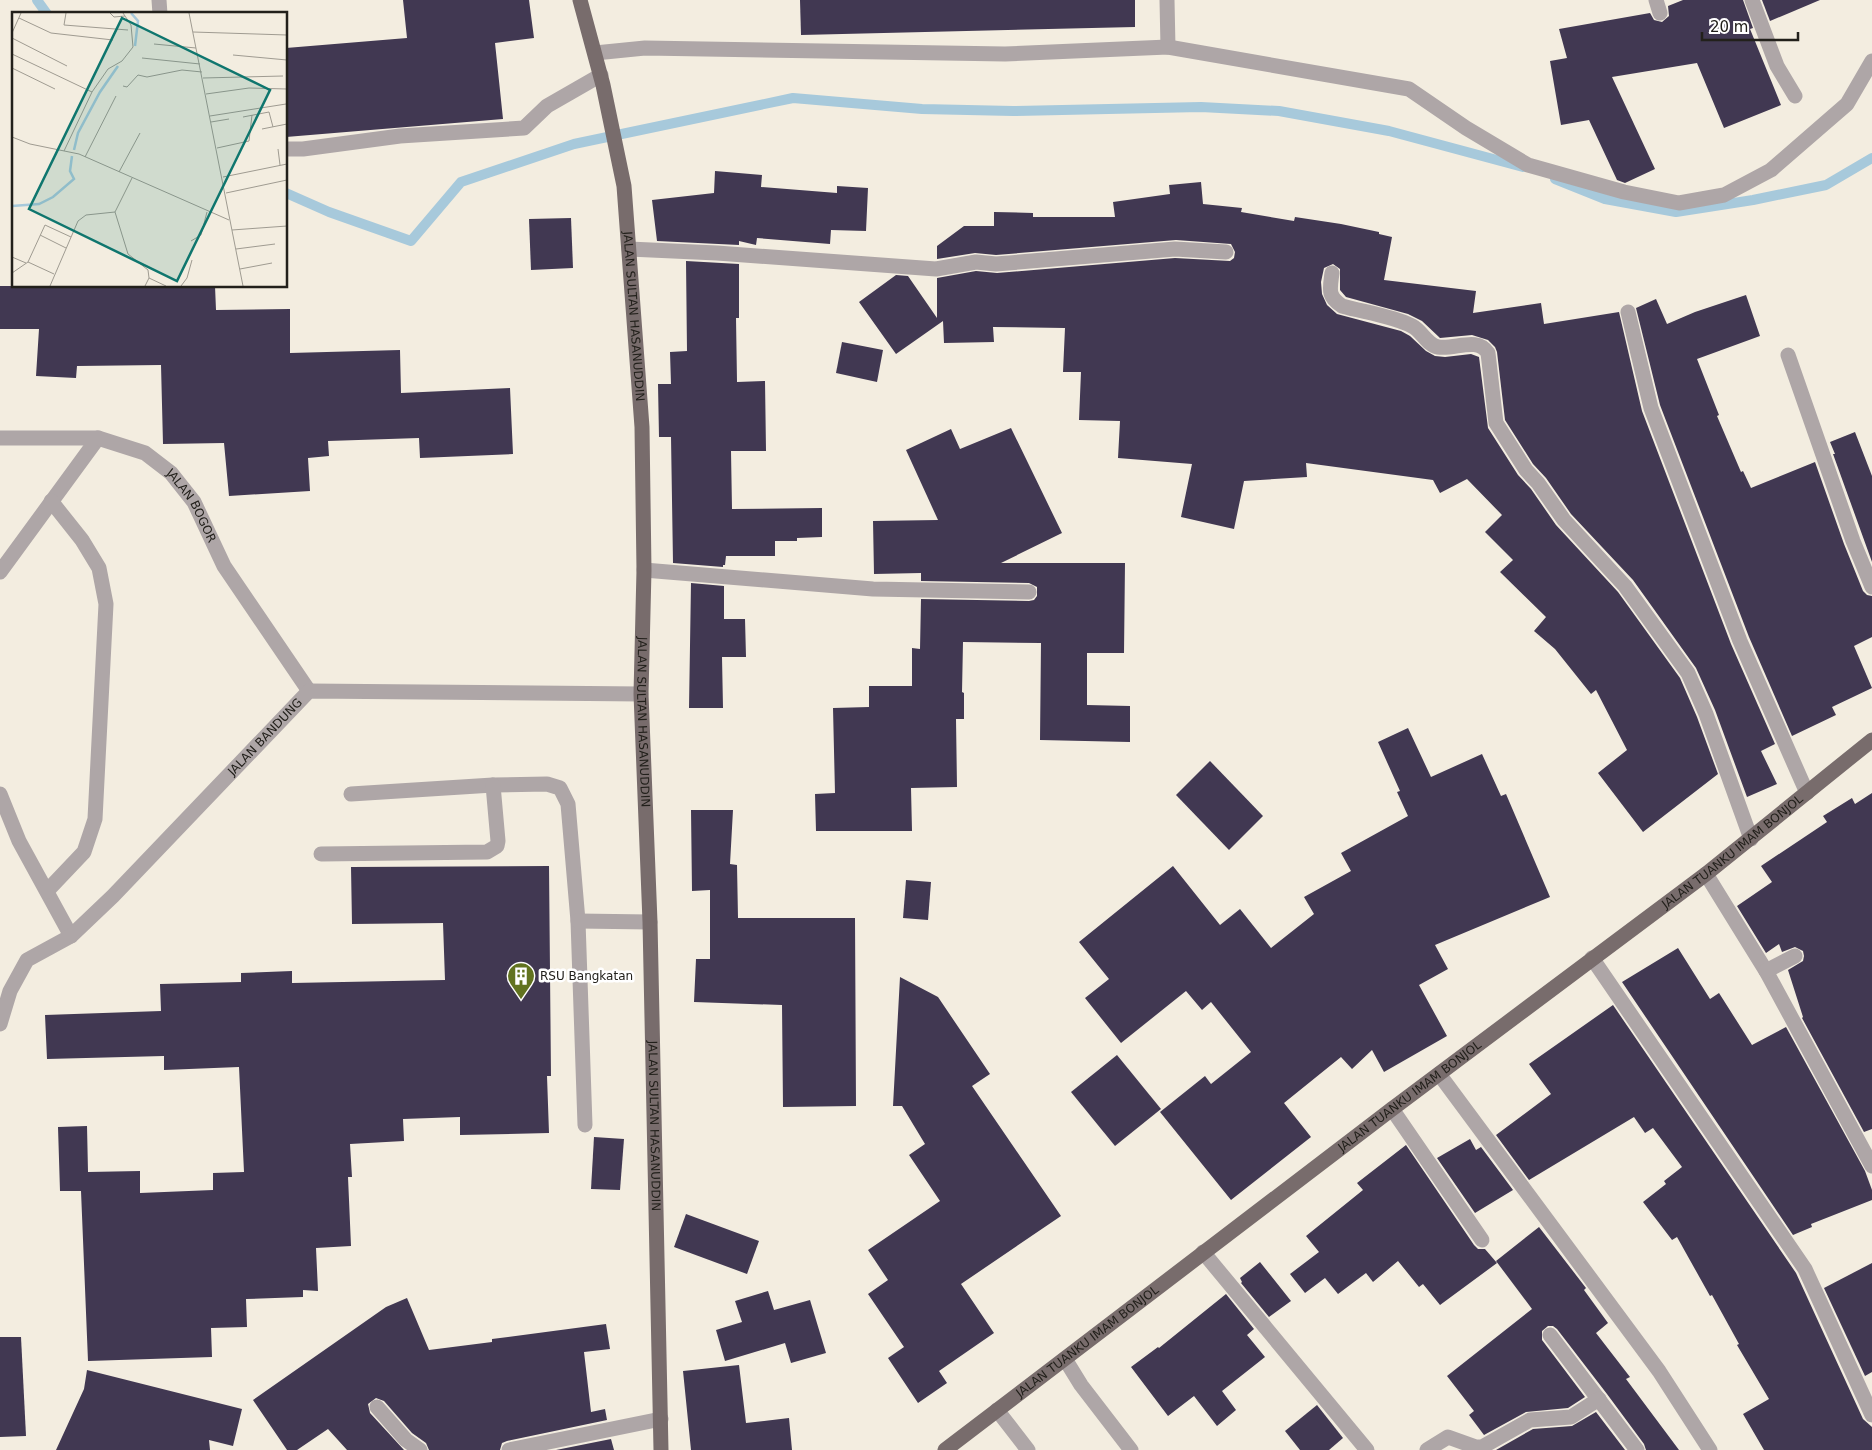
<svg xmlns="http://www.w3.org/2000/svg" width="1872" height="1450" font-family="'DejaVu Sans',sans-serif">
	<rect width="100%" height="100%" fill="#f3ede0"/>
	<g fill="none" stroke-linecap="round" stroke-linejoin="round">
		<!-- stream -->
		<g stroke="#a7c9db" stroke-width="10">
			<polyline points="37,0 47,14"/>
			<polyline points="1555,179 1605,199 1676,212 1753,200 1826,185 1872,158"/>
			<polyline points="286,193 329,212 411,241 461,182 574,144 793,98 922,109 1013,111 1201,107 1279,111 1389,131 1523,167"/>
		</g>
	</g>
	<!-- building -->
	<g fill="#413852">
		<polygon points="403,0 529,0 534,38 495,43 503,119 286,137 286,48 407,38"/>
		<polygon points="800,0 1135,0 1135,27 801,35"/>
		<polygon points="1683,0 1743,0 1753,28 1750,29 1781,105 1724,128 1697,63 1612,77 1655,169 1625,183 1617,180 1589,120 1561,125 1550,61 1567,58 1559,29 1650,13 1654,20 1662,22 1669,16 1668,6"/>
		<polygon points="1762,0 1820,0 1770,21"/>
		<polygon points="715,171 762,175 761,187 837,193 837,186 868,188 866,231 831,230 830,244 757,238 756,245 739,241 739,245 657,241 652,200 714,193"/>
		<polygon points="1201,182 1203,204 1242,208 1241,212 1294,221 1295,217 1341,224 1379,232 1379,234 1392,237 1384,280 1476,291 1473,313 1541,303 1544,324 1619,312 1642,411 1731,644 1775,744 1761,751 1777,784 1747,797 1715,710 1696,668 1633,580 1571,514 1546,478 1533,464 1505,420 1497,352 1495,347 1488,340 1472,335 1440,338 1422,321 1408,314 1346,297 1340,290 1340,269 1333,264 1324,268 1321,282 1322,294 1327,305 1337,314 1401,331 1410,336 1426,351 1435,356 1445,357 1471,354 1479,357 1488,428 1518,475 1531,489 1556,525 1618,592 1680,678 1697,717 1718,774 1643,832 1598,773 1627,750 1596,690 1591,694 1555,649 1534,631 1546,617 1500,572 1513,560 1485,532 1502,515 1467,479 1440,493 1433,480 1306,463 1307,477 1244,481 1234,529 1181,517 1192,464 1118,458 1120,421 1079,420 1081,372 1063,372 1065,328 993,327 994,342 944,343 943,321 896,354 859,302 896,275 908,276 937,318 937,278 976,271 997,273 1175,258 1230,261 1234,258 1235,252 1231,244 1176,240 996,255 975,253 937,259 937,246 964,226 994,226 994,212 1033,213 1033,217 1115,217 1113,202 1170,194 1169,185"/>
		<polygon points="571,218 573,268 531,270 529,219"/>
		<polygon points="686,261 739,264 739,318 736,318 737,382 765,381 766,451 731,451 732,509 822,508 822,537 797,538 797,541 775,541 775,556 726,556 725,565 723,565 723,567 673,563 671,437 659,437 658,384 671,384 670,352 687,351"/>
		<polygon points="0,286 215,286 216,310 290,309 290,353 400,350 401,393 510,388 513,454 420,458 419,438 328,441 329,456 308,458 310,491 229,496 224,443 163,444 161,365 77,366 76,378 36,376 39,329 0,329"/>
		<polygon points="1746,295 1760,336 1697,359 1719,415 1717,416 1741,472 1743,471 1751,488 1815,462 1844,544 1863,591 1867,595 1872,596 1872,637 1854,646 1872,688 1832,707 1836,715 1792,736 1749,637 1660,405 1636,308 1656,299 1667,324 1695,312"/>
		<polygon points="842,342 883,350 877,382 836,373"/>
		<polygon points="1011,428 1062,533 1001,563 1125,563 1124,653 1087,653 1087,705 1130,706 1130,742 1040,740 1041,643 963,642 962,692 964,693 964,719 956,719 957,787 911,788 912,831 816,831 815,794 835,793 833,708 869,707 869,686 912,686 912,648 920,649 921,599 1029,601 1034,600 1037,596 1037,587 1029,583 921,581 921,573 874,574 873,521 938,520 906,450 951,429 960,449"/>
		<polygon points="1855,432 1872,476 1872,562 1833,454 1835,454 1830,442"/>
		<polygon points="691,583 724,586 724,619 745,619 746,657 722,657 723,708 689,708"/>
		<polygon points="1408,728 1431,777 1482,754 1501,796 1506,794 1550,897 1435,945 1448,969 1419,985 1447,1036 1384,1072 1372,1050 1352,1069 1341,1057 1284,1103 1311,1137 1231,1200 1160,1112 1205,1076 1211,1084 1251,1052 1211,1002 1202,1010 1186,991 1121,1043 1085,998 1109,979 1079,942 1173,866 1220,925 1240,909 1271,948 1314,914 1304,897 1351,871 1341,853 1408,816 1397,792 1400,791 1378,742"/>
		<polygon points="1210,761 1263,816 1229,850 1176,795"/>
		<polygon points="1872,793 1872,1129 1864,1132 1802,1018 1803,1017 1788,970 1803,961 1804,956 1803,951 1795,947 1782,952 1779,944 1766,953 1737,906 1772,882 1761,866 1827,822 1823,816 1852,798 1855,804"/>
		<polygon points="691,810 733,810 730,864 737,865 738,918 855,918 856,1106 783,1107 782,1005 694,1002 696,959 710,959 710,890 692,891"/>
		<polygon points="549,866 551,1076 547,1076 549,1133 460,1135 460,1117 403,1119 404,1141 350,1144 352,1177 348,1177 351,1246 316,1248 318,1291 303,1290 303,1297 246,1299 247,1327 211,1328 212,1357 88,1361 81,1191 60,1191 58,1127 87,1126 88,1172 140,1171 140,1193 213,1190 213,1173 244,1172 239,1067 164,1070 164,1056 47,1059 45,1015 161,1011 160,984 241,982 241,973 292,971 292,983 445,980 443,923 352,924 351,867"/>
		<polygon points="906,880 931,882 928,920 903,918"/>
		<polygon points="1678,948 1710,999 1719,993 1752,1045 1786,1027 1865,1171 1872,1190 1872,1200 1811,1224 1812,1227 1793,1235 1622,982"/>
		<polygon points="900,977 938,997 990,1074 972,1086 1061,1216 961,1284 994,1333 939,1371 947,1383 918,1403 888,1358 904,1347 868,1294 888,1280 868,1250 940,1201 909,1155 925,1144 902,1106 893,1106"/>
		<polygon points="1613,1005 1796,1273 1863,1419 1872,1427 1872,1450 1764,1450 1743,1414 1769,1399 1737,1345 1739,1344 1712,1295 1710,1296 1677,1237 1672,1240 1643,1202 1666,1184 1664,1181 1682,1167 1653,1128 1645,1133 1634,1117 1529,1180 1496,1135 1551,1094 1529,1064"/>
		<polygon points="1117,1055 1161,1109 1115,1146 1071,1092"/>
		<polygon points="594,1137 624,1139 620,1190 591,1189"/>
		<polygon points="1470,1139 1476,1150 1481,1147 1513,1190 1475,1213 1437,1158"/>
		<polygon points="1406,1145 1474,1245 1478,1249 1485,1249 1497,1263 1440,1305 1423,1284 1419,1287 1398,1261 1373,1282 1366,1273 1338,1294 1325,1278 1305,1293 1290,1274 1319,1252 1306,1236 1363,1190 1357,1183"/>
		<polygon points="686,1214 759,1241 747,1274 674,1247"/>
		<polygon points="1539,1227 1586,1288 1584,1290 1608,1323 1596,1333 1630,1377 1626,1379 1679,1450 1646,1450 1644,1444 1607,1394 1557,1329 1553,1326 1548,1326 1542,1331 1542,1340 1585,1397 1568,1408 1526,1412 1484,1435 1469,1415 1474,1411 1447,1376 1532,1309 1496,1261"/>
		<polygon points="1260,1262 1291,1301 1269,1317 1241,1283 1242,1282 1240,1278"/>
		<polygon points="1872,1263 1872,1372 1865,1376 1824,1288"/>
		<polygon points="768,1291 774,1310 810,1300 826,1353 791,1363 785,1343 725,1361 716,1330 742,1322 735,1301"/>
		<polygon points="1226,1294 1254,1329 1247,1335 1265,1357 1222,1391 1236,1410 1217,1426 1194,1396 1168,1416 1131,1367 1158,1347 1159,1348"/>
		<polygon points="407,1298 429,1350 492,1342 492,1339 606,1324 610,1349 584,1352 591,1412 605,1409 607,1420 507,1441 502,1443 500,1450 429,1450 426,1443 412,1433 384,1401 376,1398 368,1404 370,1413 404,1450 347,1450 328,1429 297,1450 287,1450 253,1400 386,1307"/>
		<polygon points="0,1337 21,1337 26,1436 0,1437"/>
		<polygon points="739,1365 746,1423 789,1418 792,1450 691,1450 683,1371"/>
		<polygon points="87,1370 242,1409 233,1446 209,1440 210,1450 56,1450 84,1389"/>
		<polygon points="1317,1405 1343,1438 1329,1450 1300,1450 1285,1431"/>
		<polygon points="1596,1412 1625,1450 1496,1450 1533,1429 1572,1426"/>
		<polygon points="611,1439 614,1450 556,1450"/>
	</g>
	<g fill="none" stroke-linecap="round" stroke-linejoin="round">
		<!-- lane -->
		<g stroke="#aea6a7" stroke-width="15">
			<polyline points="159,0 160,14"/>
			<polyline points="286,149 303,149 400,136 524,128 547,106 601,75"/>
			<polyline points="0,572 98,438"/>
			<polyline points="0,794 19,841 71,936"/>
			<polyline points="351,794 493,785 547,784 560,788 568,804 578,921 585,1125"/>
			<polyline points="321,854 487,852 497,846 498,841 493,785"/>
			<polyline points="47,891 84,852 95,819 106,604 99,568 82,540 51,501"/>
			<polyline points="578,921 650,922"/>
			<polyline points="1065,1359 1081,1385 1131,1450"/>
		</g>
		<!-- street -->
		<g stroke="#aea6a7" stroke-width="15">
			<polyline points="1167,0 1168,47"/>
			<polyline points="1656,0 1660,13"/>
			<polyline points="1752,0 1777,66 1795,96"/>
			<polyline points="595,53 645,48 1005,54 1168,47 1409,89 1466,128 1528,165 1624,192 1679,203 1724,195 1771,170 1847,104 1872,61"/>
			<polyline points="629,249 717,253 936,269 976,262 996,264 1175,249 1226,252"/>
			<path d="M1332 273C1330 289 1327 296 1342 306 1363 312 1393 316 1412 326 1422 331 1427 345 1438 347 1455 350 1477 336 1488 353L1496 423 1526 470 1538 483 1564 520 1625 586 1688 673 1706 714 1751 839"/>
			<polyline points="1628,312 1651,408 1740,641 1807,793"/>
			<polyline points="1788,355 1853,541 1872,587"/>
			<path id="s1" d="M0 438H98L145 453 171 473 194 502 224 566 309 691"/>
			<polyline points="644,570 873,589 1029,592"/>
			<polyline points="1706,874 1766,971 1872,1166"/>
			<polyline points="1592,958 1805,1269 1872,1415"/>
			<polyline points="1766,971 1795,956"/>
			<path id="s2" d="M0 1024 10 991 27 960 71 936 113 896 309 691 641 694"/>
			<polyline points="1439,1074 1659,1371 1710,1450"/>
			<polyline points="1392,1109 1482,1240"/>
			<polyline points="1203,1252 1367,1450"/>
			<polyline points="1550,1335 1637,1450"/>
			<polyline points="377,1407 406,1440 420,1450"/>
			<polyline points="997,1410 1028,1450"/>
			<polyline points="509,1450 661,1419"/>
			<polyline points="1427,1450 1448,1437 1476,1447 1482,1447 1530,1420 1571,1417 1599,1399"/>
		</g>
		<!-- primary -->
		<g stroke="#786c6c" stroke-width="15">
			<path id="s3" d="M580 0 603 85 624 186 642 427 644 570 641 694 650 922 661 1450"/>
			<path id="s4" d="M945 1450 1392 1109 1706 874 1872 740"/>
		</g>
	</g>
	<!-- icons -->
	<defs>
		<g id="building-pin" transform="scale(1.4375)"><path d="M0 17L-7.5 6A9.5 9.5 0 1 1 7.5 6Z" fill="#627320" stroke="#fff"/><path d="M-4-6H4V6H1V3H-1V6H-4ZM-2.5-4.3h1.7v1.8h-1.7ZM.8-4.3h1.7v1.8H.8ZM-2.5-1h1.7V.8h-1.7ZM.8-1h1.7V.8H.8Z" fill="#fff"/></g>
	</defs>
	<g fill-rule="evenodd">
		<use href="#building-pin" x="521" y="976"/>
	</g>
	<g text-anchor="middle" stroke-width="5" stroke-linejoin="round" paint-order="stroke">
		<!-- street labels -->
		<g font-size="12" fill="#22201b" stroke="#fff">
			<text dy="4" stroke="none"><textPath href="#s3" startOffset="322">JALAN SULTAN HASANUDDIN</textPath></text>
			<text dy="4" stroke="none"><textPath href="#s1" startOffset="219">JALAN BOGOR</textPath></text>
			<text dy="4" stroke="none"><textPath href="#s3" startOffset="728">JALAN SULTAN HASANUDDIN</textPath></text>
			<text dy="4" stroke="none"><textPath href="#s2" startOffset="398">JALAN BANDUNG</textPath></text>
			<text dy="4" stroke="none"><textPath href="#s4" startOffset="989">JALAN TUANKU IMAM BONJOL</textPath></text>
			<text dy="4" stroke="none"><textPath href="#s4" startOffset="584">JALAN TUANKU IMAM BONJOL</textPath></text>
			<text dy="4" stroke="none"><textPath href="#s3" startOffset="1132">JALAN SULTAN HASANUDDIN</textPath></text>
			<text dy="4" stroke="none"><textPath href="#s4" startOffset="179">JALAN TUANKU IMAM BONJOL</textPath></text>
		</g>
		<!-- poi labels -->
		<g font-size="12" fill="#22201b" stroke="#fff" text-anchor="start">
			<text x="540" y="980">RSU Bangkatan</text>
		</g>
	</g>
	<!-- overview -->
	<g transform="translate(12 12)">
		<rect width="275" height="275" fill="#f3ede0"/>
		<path fill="none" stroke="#a7c9db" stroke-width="2.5" d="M119 1 126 9 123 34M62 138 66 121 88 80 106 54M0 194 27 192 41 185 62 167 58 159 60 144"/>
		<path fill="none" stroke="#9f9b91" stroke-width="1" d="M54 1 52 13 116 18M98 1 102 5 113 4M177 1 231 274M7 6 39 21 101 28M181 20 275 23M0 21 9 1M0 26 55 54M142 32 184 36M0 42 80 80M221 43 275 48M130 46 188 52M0 56 43 77M191 66 271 64M111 74 115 75 126 63 135 65 170 58 190 60M194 82 237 76 275 77M198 104 274 92M231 105 257 100 261 115M199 110 217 107M250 117 275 112M0 125 18 132 67 142 217 208M205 136 237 129 240 103M266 137 268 153M52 139 80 80 96 57 110 49 121 35 119 13 111 1M73 145 104 84M107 160 128 121M211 165 275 152M120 166 103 200 116 242 136 258 137 266 133 274M214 181 275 168M220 218 275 214M28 223 54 236M179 229 189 223 195 200M224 237 263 232M0 245 14 251M16 250 42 262M228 257 260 251M0 261 16 250 33 213 59 225M137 266 154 274M38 274 66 209 74 203 103 200M169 274 175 266 180 248"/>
		<path fill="#0f766e" fill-opacity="0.15" stroke="#0f766e" stroke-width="2.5" d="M110 6 258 78 165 269 17 197Z"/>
		<rect width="275" height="275" fill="none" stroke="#22201b" stroke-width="2.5"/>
	</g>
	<!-- scale -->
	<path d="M1702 32v8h96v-8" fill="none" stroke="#22201b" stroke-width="2.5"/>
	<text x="1710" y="32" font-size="15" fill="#22201b" stroke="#ffffff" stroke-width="4" paint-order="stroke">20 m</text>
</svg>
